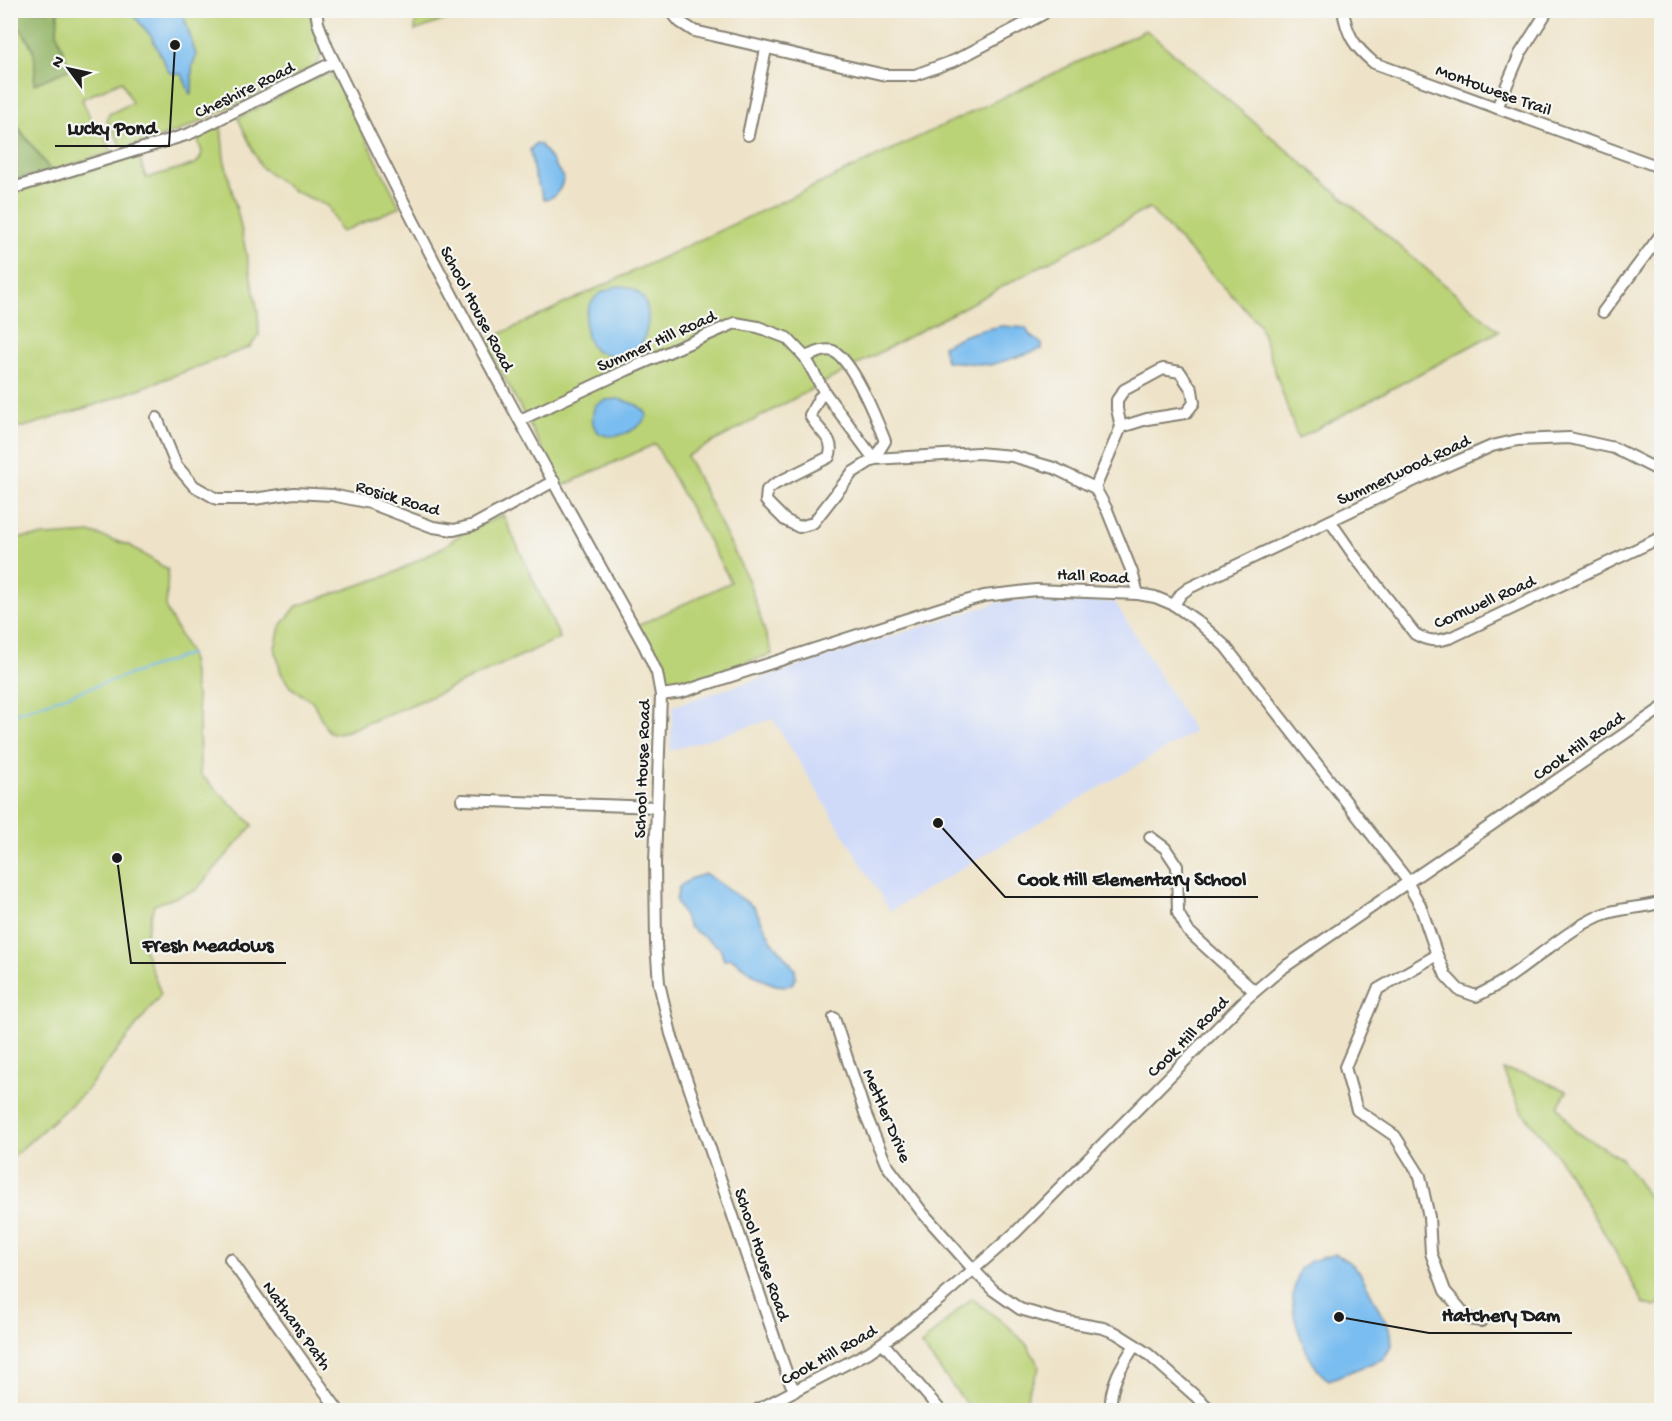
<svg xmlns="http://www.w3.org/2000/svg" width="1672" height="1421" font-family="'Gochi Hand',sans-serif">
	<rect width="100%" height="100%" fill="#f6f6f2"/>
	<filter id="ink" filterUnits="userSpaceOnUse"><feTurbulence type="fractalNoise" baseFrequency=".0167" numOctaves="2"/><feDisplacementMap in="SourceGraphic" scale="12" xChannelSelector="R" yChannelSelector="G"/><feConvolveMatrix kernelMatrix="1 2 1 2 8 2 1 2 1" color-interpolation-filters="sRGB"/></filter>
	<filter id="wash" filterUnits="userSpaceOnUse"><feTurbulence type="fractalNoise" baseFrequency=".008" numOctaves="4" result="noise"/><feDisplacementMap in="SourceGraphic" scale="24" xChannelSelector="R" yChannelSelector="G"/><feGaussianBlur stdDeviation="1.35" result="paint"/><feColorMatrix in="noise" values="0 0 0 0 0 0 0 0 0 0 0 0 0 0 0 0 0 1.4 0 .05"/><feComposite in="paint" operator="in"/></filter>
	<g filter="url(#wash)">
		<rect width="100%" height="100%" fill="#eee3c8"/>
		<!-- built -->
		<polygon fill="#cfdaf9" points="1024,600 1115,602 1194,732 890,911 773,719 670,751 673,706 1000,602"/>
		<!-- green -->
		<g fill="#bbd377" stroke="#6c784a" stroke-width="1.5">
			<path d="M58 11H130L151 36 169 72 182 74 192 93V67L196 55 182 11H310C311 31 332 54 313 67L184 129 123 149 107 120 109 114 132 103 122 81 82 99 92 122 97 124 112 152 51 171 11 117 10 20 23 32 36 57 34 84 69 69 57 34Z"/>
			<polygon points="416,11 416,10 469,11 415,31"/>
			<polygon points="1146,30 1499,331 1298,439 1259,324 1149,208 687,456 749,582 772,654 675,686 666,680 637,626 731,582 655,444 562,486 485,341"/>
			<polygon points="326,74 332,76 338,83 400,207 341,232 328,206 292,190 261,167 238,118 321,75"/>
			<polygon points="221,126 224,158 240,223 258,312 259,335 250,347 101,403 24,427 11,426 11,193 139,156 146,178 195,164 200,159 202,152 197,138"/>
			<polygon points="503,515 560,638 428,698 347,731 332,734 326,728 313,702 290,687 281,673 275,648 280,627 297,606 392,574 443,547 461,534"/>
			<polygon points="11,532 14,538 92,533 131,546 168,570 166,609 190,654 199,715 200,774 253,825 196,890 154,905 143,946 161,994 85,1092 11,1158"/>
			<polygon points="1503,1070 1526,1074 1567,1091 1558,1106 1575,1131 1621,1158 1654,1205 1661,1224 1661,1303 1656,1307 1644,1304 1612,1246 1557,1155 1521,1110"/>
			<polygon points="971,1298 1008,1326 1028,1346 1040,1368 1028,1391 1026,1410 971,1410 921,1345"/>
		</g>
		<!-- forest -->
		<g fill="#94b568" stroke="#586842" stroke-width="1.5">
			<path d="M10 11H58L57 34 70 69 34 84C37 52 35 43 11 20Z"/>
			<polygon points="10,117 51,171 11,181"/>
		</g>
		<!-- water -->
		<g fill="#7abdf0" stroke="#4b6c86" stroke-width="1.5">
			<polygon points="130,11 182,11 196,55 192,68 192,93 190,94 182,74 174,74 169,72 151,36"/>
			<path d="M536 143 541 145 563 177C563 187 555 199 544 200L534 174 530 150Z"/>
			<path d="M617 286C660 285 653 342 628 360L595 351C581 334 582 308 599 294 605 290 611 289 617 286Z"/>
			<path d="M1002 326 1026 328 1029 334 1042 344V349L991 365 946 361 943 346C963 334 980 330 1002 326Z"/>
			<path d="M618 399C629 402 642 405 647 415 638 438 580 451 595 405L606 400Z"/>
			<path d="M706 874 754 907 772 941 795 969 796 978 791 985C769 990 748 969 731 958L724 960 720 948 689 927 676 901 679 887 692 878Z"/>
			<path d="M1336 1254 1352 1264 1359 1271 1391 1332 1392 1346 1383 1359 1329 1380C1310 1369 1295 1327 1293 1306 1292 1296 1296 1278 1300 1269L1311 1261Z"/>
		</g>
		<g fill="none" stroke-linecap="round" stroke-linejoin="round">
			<!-- stream -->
			<polyline stroke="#7abdf0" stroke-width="2" points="10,715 190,654"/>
		</g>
	</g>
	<g filter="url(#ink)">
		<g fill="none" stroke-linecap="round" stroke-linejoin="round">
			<!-- minor casing -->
			<g stroke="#858072" stroke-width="14">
				<g id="minor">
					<path d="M316 10 318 23 327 47C424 251 534 448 644 645L657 673 661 695 655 863 656 944 659 983 671 1034 781 1357 789 1380 795 1391"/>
					<polyline points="670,10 680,22 694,31 885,75 915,75 956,60 1043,14 1045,10"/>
					<path d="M1343 10C1347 36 1355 47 1374 63L1662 168"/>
					<polyline points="1497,108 1520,54 1548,10"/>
					<polyline points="748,135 766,49"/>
					<polyline points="10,189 189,134 334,62"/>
					<polyline points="1603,312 1662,233"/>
					<path d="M805 357C813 354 825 348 833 351 853 360 877 421 885 441L874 459 852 473 813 523 799 527 785 520 766 501 767 490 775 484 829 457C837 439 817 431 810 415L819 398 825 393"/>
					<polyline points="157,418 176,465 194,486 217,499 254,499 294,493 332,495 370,503 433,527 454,530 474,525 554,481"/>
					<polyline points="520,420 627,370 735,323 758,327 787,338 805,357 825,393 874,459 978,453 1012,456 1054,468 1095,488 1107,510 1132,572 1138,594"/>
					<polyline points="1095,488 1121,427 1117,409 1117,400 1124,390 1163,369 1180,372 1192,390 1194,403 1186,413 1147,419 1121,427"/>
					<path d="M1330 521 1355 557 1415 634C1429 642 1437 642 1452 637L1662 537"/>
					<polyline points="1174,605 1181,594 1189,588 1428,474 1492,446 1518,440 1569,438 1614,448 1662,472"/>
					<polyline points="661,695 682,692 944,607 984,596 1036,590 1138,594 1155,597 1174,605 1197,621 1225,646 1408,881"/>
					<polyline points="462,800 657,807"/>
					<polyline points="1150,837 1165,848 1177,866 1178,913 1188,931 1254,991"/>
					<path d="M1407 882 1420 905 1437 955 1446 976 1459 990 1476 996C1521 976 1554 937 1599 916 1619 907 1641 909 1662 902"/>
					<polyline points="1437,955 1378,989 1345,1067 1357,1110 1395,1136 1420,1176 1429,1217 1431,1253 1445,1291 1469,1319 1481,1321"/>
					<polyline points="834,1018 865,1113 886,1164 922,1212 974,1270 993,1290 1020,1309 1058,1320 1103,1328 1116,1333 1135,1345"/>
					<polyline points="230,1259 338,1410"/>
					<polyline points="883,1343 940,1410"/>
					<polyline points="757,1410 869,1352 899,1331 941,1298 1015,1233 1246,999 1280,970 1662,708"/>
					<path d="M1111 1410C1109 1385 1122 1365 1135 1345L1148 1354 1211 1410"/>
				</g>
			</g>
			<!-- minor -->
			<use href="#minor" stroke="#fff" stroke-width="10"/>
		</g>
	</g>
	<g text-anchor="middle" stroke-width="4.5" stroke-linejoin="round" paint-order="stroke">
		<!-- street labels -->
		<g font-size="18" fill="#1c1c1c" stroke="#f6f6f2">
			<text transform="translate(244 89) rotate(-26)" y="6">Cheshire Road</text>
			<text transform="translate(1494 89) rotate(20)" y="6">Montowese Trail</text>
			<text transform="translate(478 308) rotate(62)" y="6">School House Road</text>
			<text transform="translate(656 340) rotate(-24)" y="6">Summer Hill Road</text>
			<text transform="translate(1403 469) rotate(-25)" y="6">Summerwood Road</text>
			<text transform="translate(398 497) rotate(17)" y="6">Rosick Road</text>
			<text transform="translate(1093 575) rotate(3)" y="6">Hall Road</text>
			<text transform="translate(1484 601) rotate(-24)" y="6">Cornwell Road</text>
			<text transform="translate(1578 745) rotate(-35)" y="6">Cook Hill Road</text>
			<text transform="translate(641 769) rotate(-88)" y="6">School House Road</text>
			<text transform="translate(1187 1036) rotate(-45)" y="6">Cook Hill Road</text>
			<text transform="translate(888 1115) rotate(67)" y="6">Mettler Drive</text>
			<text transform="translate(763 1254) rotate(71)" y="6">School House Road</text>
			<text transform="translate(298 1325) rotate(54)" y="6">Nathans Path</text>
			<text transform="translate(828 1354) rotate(-29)" y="6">Cook Hill Road</text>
		</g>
	</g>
	<!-- callouts -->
	<path fill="none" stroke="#1c1c1c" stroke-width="2" d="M175 45L169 146H55M938 823L1005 897H1258M117 858L131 963H286M1339 1317L1429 1333H1572"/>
	<g fill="#1c1c1c" stroke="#f6f6f2" stroke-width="2">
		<circle cx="175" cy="45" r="6"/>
		<circle cx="938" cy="823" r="6"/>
		<circle cx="117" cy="858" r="6"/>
		<circle cx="1339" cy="1317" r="6"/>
	</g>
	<g font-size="20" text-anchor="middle" font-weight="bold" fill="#1c1c1c" stroke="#f6f6f2" stroke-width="4.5" stroke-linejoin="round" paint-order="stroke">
		<text x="112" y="134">Lucky Pond</text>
		<text x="1132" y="885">Cook Hill Elementary School</text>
		<text x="208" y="951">Fresh Meadows</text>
		<text x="1501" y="1321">Hatchery Dam</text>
	</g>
	<!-- margin -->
	<rect width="1672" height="1421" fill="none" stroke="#f6f6f2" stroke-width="36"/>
	<!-- north arrow -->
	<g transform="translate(69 69) rotate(303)" stroke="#f6f6f2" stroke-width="4.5" paint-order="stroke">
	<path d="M0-4.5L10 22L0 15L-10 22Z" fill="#1c1c1c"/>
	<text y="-9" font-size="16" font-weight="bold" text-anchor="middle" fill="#1c1c1c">N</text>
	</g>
</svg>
